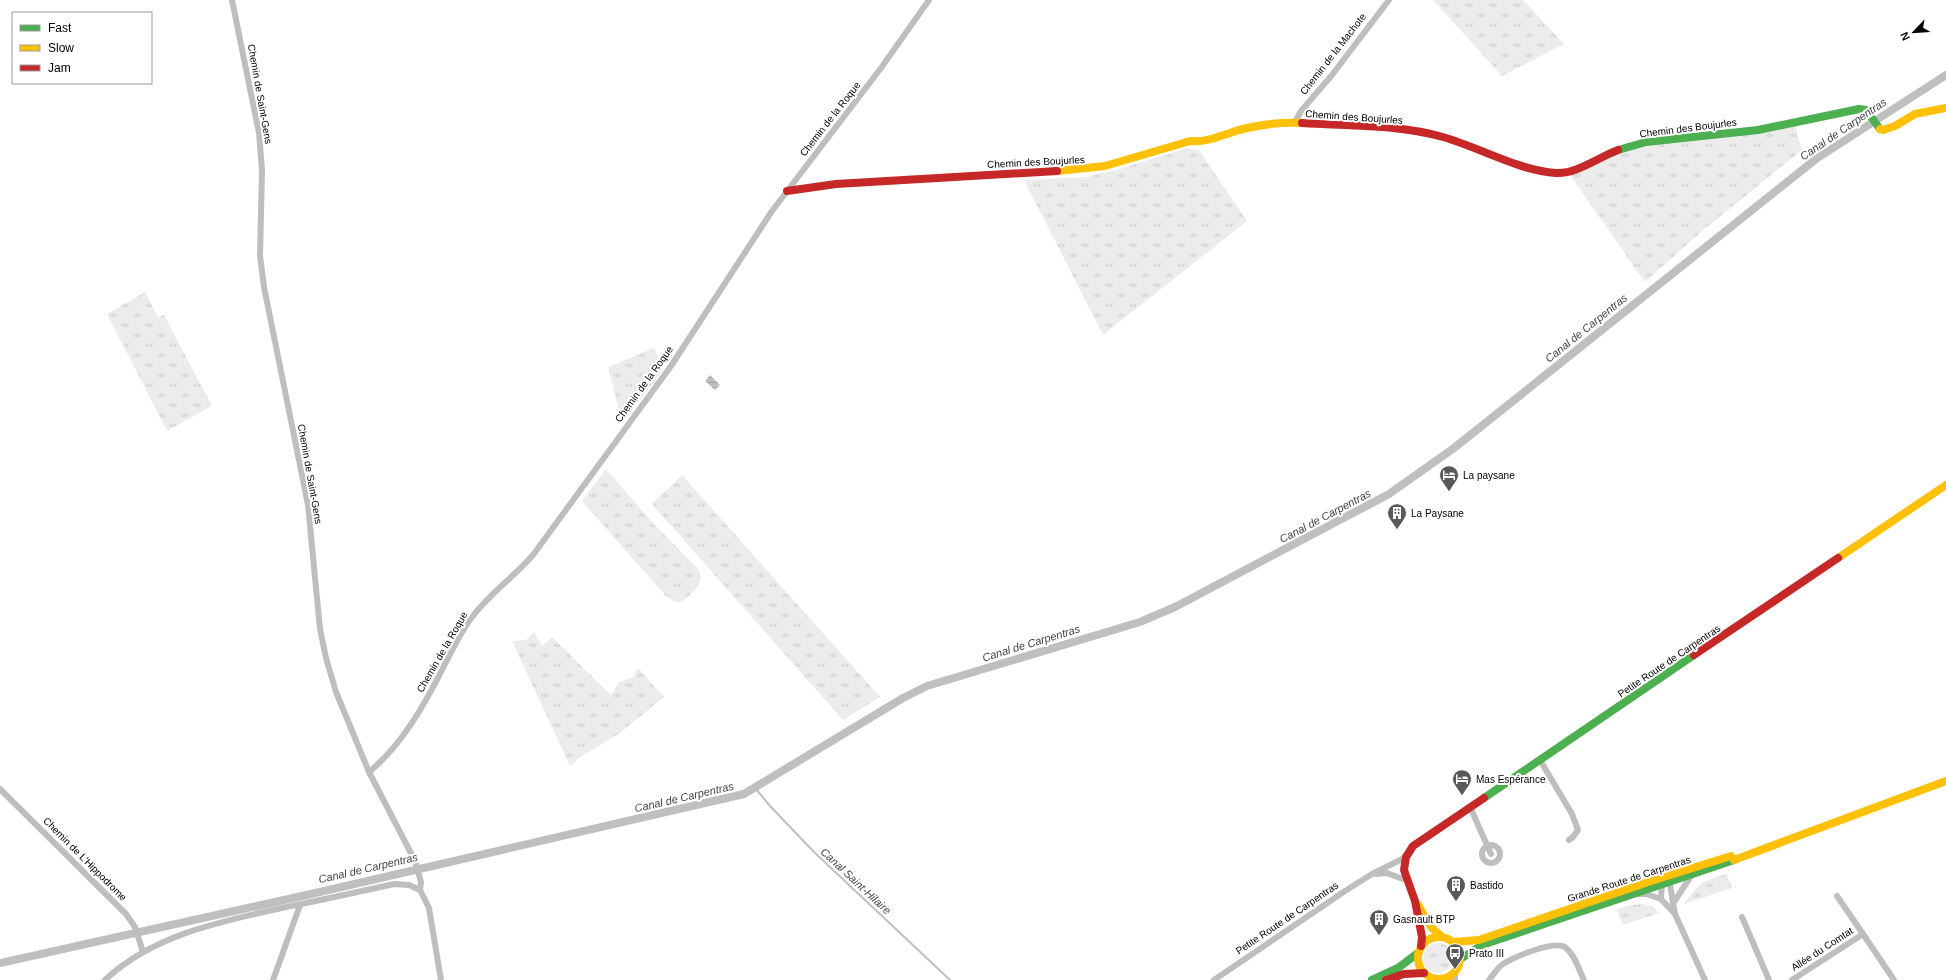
<svg xmlns="http://www.w3.org/2000/svg" width="1946" height="980" font-family="Arial,sans-serif">
<defs>
<pattern id="grass-tufts" width="24" height="20" patternUnits="userSpaceOnUse"><rect width="24" height="20" fill="#ececec"/><path d="M3 7l-1-3M5 7V3M7 7l1-3M15 17l-1-3M17 17v-4M19 17l1-3" fill="none" stroke="#c9c9c9"/></pattern>
<pattern id="water-rules" width="6" height="5" patternUnits="userSpaceOnUse"><rect width="6" height="5" fill="#bfbfbf"/><path d="M0 2.5h6" fill="none" stroke="#a2a2a2"/></pattern>
</defs>
<rect width="100%" height="100%" fill="#fff"/>
<g fill="url(#grass-tufts)">
<path d="M 1433,0 L 1523,0 L 1564,44 L 1502,76 Z"/>
<path d="M 1795,126 L 1802,150 L 1701,232 L 1645,282 L 1570,175 L 1616,154 L 1642,145 Z"/>
<path d="M 1187,148 L 1199,150 L 1247,221 L 1103,335 L 1024,180 L 1086,177 L 1116,170 Z"/>
<path d="M 145,292 L 158,317 L 164,315 L 212,406 L 167,431 L 107,314 Z"/>
<path d="M 654,348 L 663,367 L 660,374 L 622,423 L 608,367 Z"/>
<path d="M 606,469 L 653,523 L 699,570 L 701,579 L 696,589 L 682,602 L 675,602 L 665,595 L 582,501 Z"/>
<path d="M 682,475 L 880,697 L 843,720 L 652,504 Z"/>
<path d="M 534,632 L 542,646 L 552,637 L 611,695 L 619,682 L 633,677 L 638,668 L 664,697 L 620,733 L 579,758 L 570,766 L 512,641 L 526,640 Z"/>
<path d="M 1727,874 L 1732,888 L 1684,904 C 1699,883 1701,881 1727,874 Z"/>
<path d="M 1642,904 L 1653,906 L 1659,913 L 1623,925 L 1616,909 L 1630,905 Z"/>
<circle cx="1438" cy="958" r="15"/>
</g>
<path fill="url(#water-rules)" d="M 710,375 L 720,385 L 715,390 L 705,381 Z"/>
<g fill="none" stroke-linecap="round" stroke-linejoin="round">
<path stroke="#bfbfbf" stroke-width="2" d="M 756,789 L 770,806 L 814,852 L 950,980"/>
<path stroke="#bfbfbf" stroke-width="8" d="M 0,963 L 311,894 L 744,794 L 903,698 L 927,686 L 1140,622 L 1175,607 L 1389,494 L 1454,448 L 1816,159 L 1946,75"/>
<g stroke="#bebebe" stroke-width="6">
<path d="M 232,0 L 259,133 L 262,170 L 260,256 L 264,287 L 308,505 L 320,629 L 326,658 L 336,692 L 369,772 L 415,861 L 421,882 L 420,890 L 429,908 L 441,980"/>
<path d="M 1295,122 L 1301,111 L 1332,75 L 1389,0"/>
<path d="M 1540,760 L 1572,814 L 1578,830 L 1573,837 L 1569,840"/>
<path d="M 369,772 C 402,745 425,704 444,666 C 453,649 461,631 473,616 C 490,593 514,577 533,555 L 671,366 L 772,211 L 881,68 L 929,0"/>
<path d="M 0,789 L 126,914 L 135,927 L 143,952"/>
<path d="M 1470,807 L 1491,854"/>
<circle cx="1491" cy="854" r="9"/>
<path d="M 1376,874 L 1387,873 L 1408,881"/>
<path d="M 1662,881 L 1661,899 L 1675,914"/>
<path d="M 1665,882 L 1670,885 L 1675,914 L 1705,980"/>
<path d="M 1638,894 L 1646,894 L 1661,899"/>
<path d="M 1837,896 L 1863,934"/>
<path d="M 1674,902 L 1691,876"/>
<path d="M 1742,917 L 1769,980"/>
<path d="M 1436,978 L 1438,980"/>
<path d="M 105,980 C 154,934 223,921 286,907 C 322,900 358,892 394,884 L 409,885 L 420,890"/>
<path d="M 273,980 L 300,905"/>
<path d="M 1214,980 L 1345,891 L 1372,874 L 1406,857"/>
<path d="M 1455,980 L 1455,970"/>
<path d="M 1489,980 C 1493,975 1498,967 1503,964 C 1514,957 1556,939 1566,948 C 1575,955 1579,970 1584,980"/>
<path d="M 1792,980 L 1863,934 L 1894,980"/>
</g>
<g stroke="#4caf50" stroke-width="8">
<path d="M 1618,150 L 1646,142 L 1758,130 L 1859,109 L 1866,110 L 1880,129"/>
<path d="M 1484,798 L 1694,655"/>
<path d="M 1459,960 L 1482,945 L 1734,860"/>
<path d="M 1372,980 L 1398,968 L 1418,953"/>
</g>
<g stroke="#ffc107" stroke-width="8">
<path d="M 1880,129 L 1883,130 L 1895,126 L 1915,114 L 1946,108"/>
<path d="M 1057,171 L 1105,166 L 1190,141 C 1210,143 1227,132 1247,128 C 1265,124 1283,122 1302,123"/>
<path d="M 1838,558 L 1946,485"/>
<path d="M 1734,860 L 1946,781"/>
<path d="M 1418,905 L 1431,927 L 1441,936"/>
<circle cx="1439" cy="958" r="21"/>
<path d="M 1453,942 L 1479,940 L 1651,881 L 1731,856"/>
</g>
<g stroke="#c62828" stroke-width="8">
<path d="M 1302,123 C 1348,126 1398,124 1443,137 C 1481,148 1517,170 1556,173 C 1577,174 1599,157 1618,150"/>
<path d="M 787,191 L 836,184 L 1057,171"/>
<path d="M 1694,655 L 1838,558"/>
<path d="M 1421,946 L 1422,937 L 1415,901 L 1404,870 L 1406,857 L 1413,846 L 1484,798"/>
<path d="M 1386,980 L 1404,974 L 1424,973"/>
</g>
</g>
<defs>
<symbol id="hotel-pin" viewBox="-11 -11 22 30"><path d="M0 17L-7.5 6A9.5 9.5 0 1 1 7.5 6Z" fill="#595959" stroke="#fff"/><path d="M-6-4.5h1.5V1H6V5H4.5V3h-9V5H-6ZM-4 0a1.8 1.8 0 1 1 3.6 0ZM.5 0V-2.5h3Q6-2.5 6 0Z" fill="#fff"/></symbol>
<symbol id="building-pin" viewBox="-11 -11 22 30"><path d="M0 17L-7.5 6A9.5 9.5 0 1 1 7.5 6Z" fill="#595959" stroke="#fff"/><path d="M-4-6H4V6H1V3H-1V6H-4ZM-2.5-4.3h1.7v1.8h-1.7ZM.8-4.3h1.7v1.8H.8ZM-2.5-1h1.7V.8h-1.7ZM.8-1h1.7V.8H.8Z" fill="#fff"/></symbol>
<symbol id="bus-pin" viewBox="-11 -11 22 30"><path d="M0 17L-7.5 6A9.5 9.5 0 1 1 7.5 6Z" fill="#595959" stroke="#fff"/><path d="M-5-6H5V4H4V6H2V4H-2V6H-4V4H-5ZM-3.5-4V0h7V-4ZM-3.5 1.2v1.5H-2V1.2ZM2 1.2v1.5H3.5V1.2Z" fill="#fff"/></symbol>
</defs>
<g fill-rule="evenodd">
<use href="#hotel-pin" x="1438" y="464" width="22" height="30"/>
<use href="#building-pin" x="1386" y="502" width="22" height="30"/>
<use href="#hotel-pin" x="1451" y="768" width="22" height="30"/>
<use href="#building-pin" x="1445" y="874" width="22" height="30"/>
<use href="#building-pin" x="1368" y="908" width="22" height="30"/>
<use href="#bus-pin" x="1444" y="942" width="22" height="30"/>
</g>
<g text-anchor="middle" dominant-baseline="central" stroke-width="4" stroke-linejoin="round" paint-order="stroke">
<g font-size="10" fill="#000" stroke="#fff">
<text transform="translate(1333 54) rotate(-52)">Chemin de la Machote</text>
<text transform="translate(260 94) rotate(80)">Chemin de Saint-Gens</text>
<text transform="translate(1354 117) rotate(4)">Chemin des Boujurles</text>
<text transform="translate(830 119) rotate(-52)">Chemin de la Roque</text>
<text transform="translate(1688 128) rotate(-7)">Chemin des Boujurles</text>
<text transform="translate(1036 162) rotate(-3)">Chemin des Boujurles</text>
<text transform="translate(644 384) rotate(-54)">Chemin de la Roque</text>
<text transform="translate(310 474) rotate(80)">Chemin de Saint-Gens</text>
<text transform="translate(442 652) rotate(-60)">Chemin de la Roque</text>
<text transform="translate(1669 661) rotate(-34)">Petite Route de Carpentras</text>
<text transform="translate(85 859) rotate(45)">Chemin de L'Hippodrome</text>
<text transform="translate(1629 879) rotate(-18)">Grande Route de Carpentras</text>
<text transform="translate(1287 918) rotate(-34)">Petite Route de Carpentras</text>
<text transform="translate(1822 949) rotate(-33)">Allée du Comtat</text>
</g>
<g font-size="10" fill="#000" stroke="#fff" text-anchor="start">
<text x="1463" y="475">La paysane</text>
<text x="1411" y="513">La Paysane</text>
<text x="1476" y="779">Mas Espérance</text>
<text x="1470" y="885">Bastido</text>
<text x="1393" y="919">Gasnault BTP</text>
<text x="1469" y="953">Prato III</text>
</g>
<g font-size="11" font-style="italic" fill="#444" stroke="#fff">
<text transform="translate(1843 129) rotate(-34)">Canal de Carpentras</text>
<text transform="translate(1586 328) rotate(-39)">Canal de Carpentras</text>
<text transform="translate(1325 516) rotate(-28)">Canal de Carpentras</text>
<text transform="translate(1031 643) rotate(-17)">Canal de Carpentras</text>
<text transform="translate(684 797) rotate(-13)">Canal de Carpentras</text>
<text transform="translate(368 868) rotate(-13)">Canal de Carpentras</text>
<text transform="translate(856 881) rotate(43)">Canal Saint-Hilaire</text>
</g>
</g>
<rect x="12" y="12" width="140" height="72" fill="#ffffff" stroke="#999999"/>
<rect x="20" y="25" width="20" height="6" fill="#4caf50" stroke="#999999"/>
<text x="48" y="32" font-size="12" fill="#000000">Fast</text>
<rect x="20" y="45" width="20" height="6" fill="#ffc107" stroke="#999999"/>
<text x="48" y="52" font-size="12" fill="#000000">Slow</text>
<rect x="20" y="65" width="20" height="6" fill="#c62828" stroke="#999999"/>
<text x="48" y="72" font-size="12" fill="#000000">Jam</text>
<g transform="translate(1914 32) rotate(245)" stroke="#ffffff" stroke-width="3" paint-order="stroke">
<path d="M0-3L7 15L0 10L-7 15Z" fill="#000000"/>
<text y="-6" font-size="11" font-weight="bold" text-anchor="middle" fill="#000000">N</text>
</g>
</svg>
